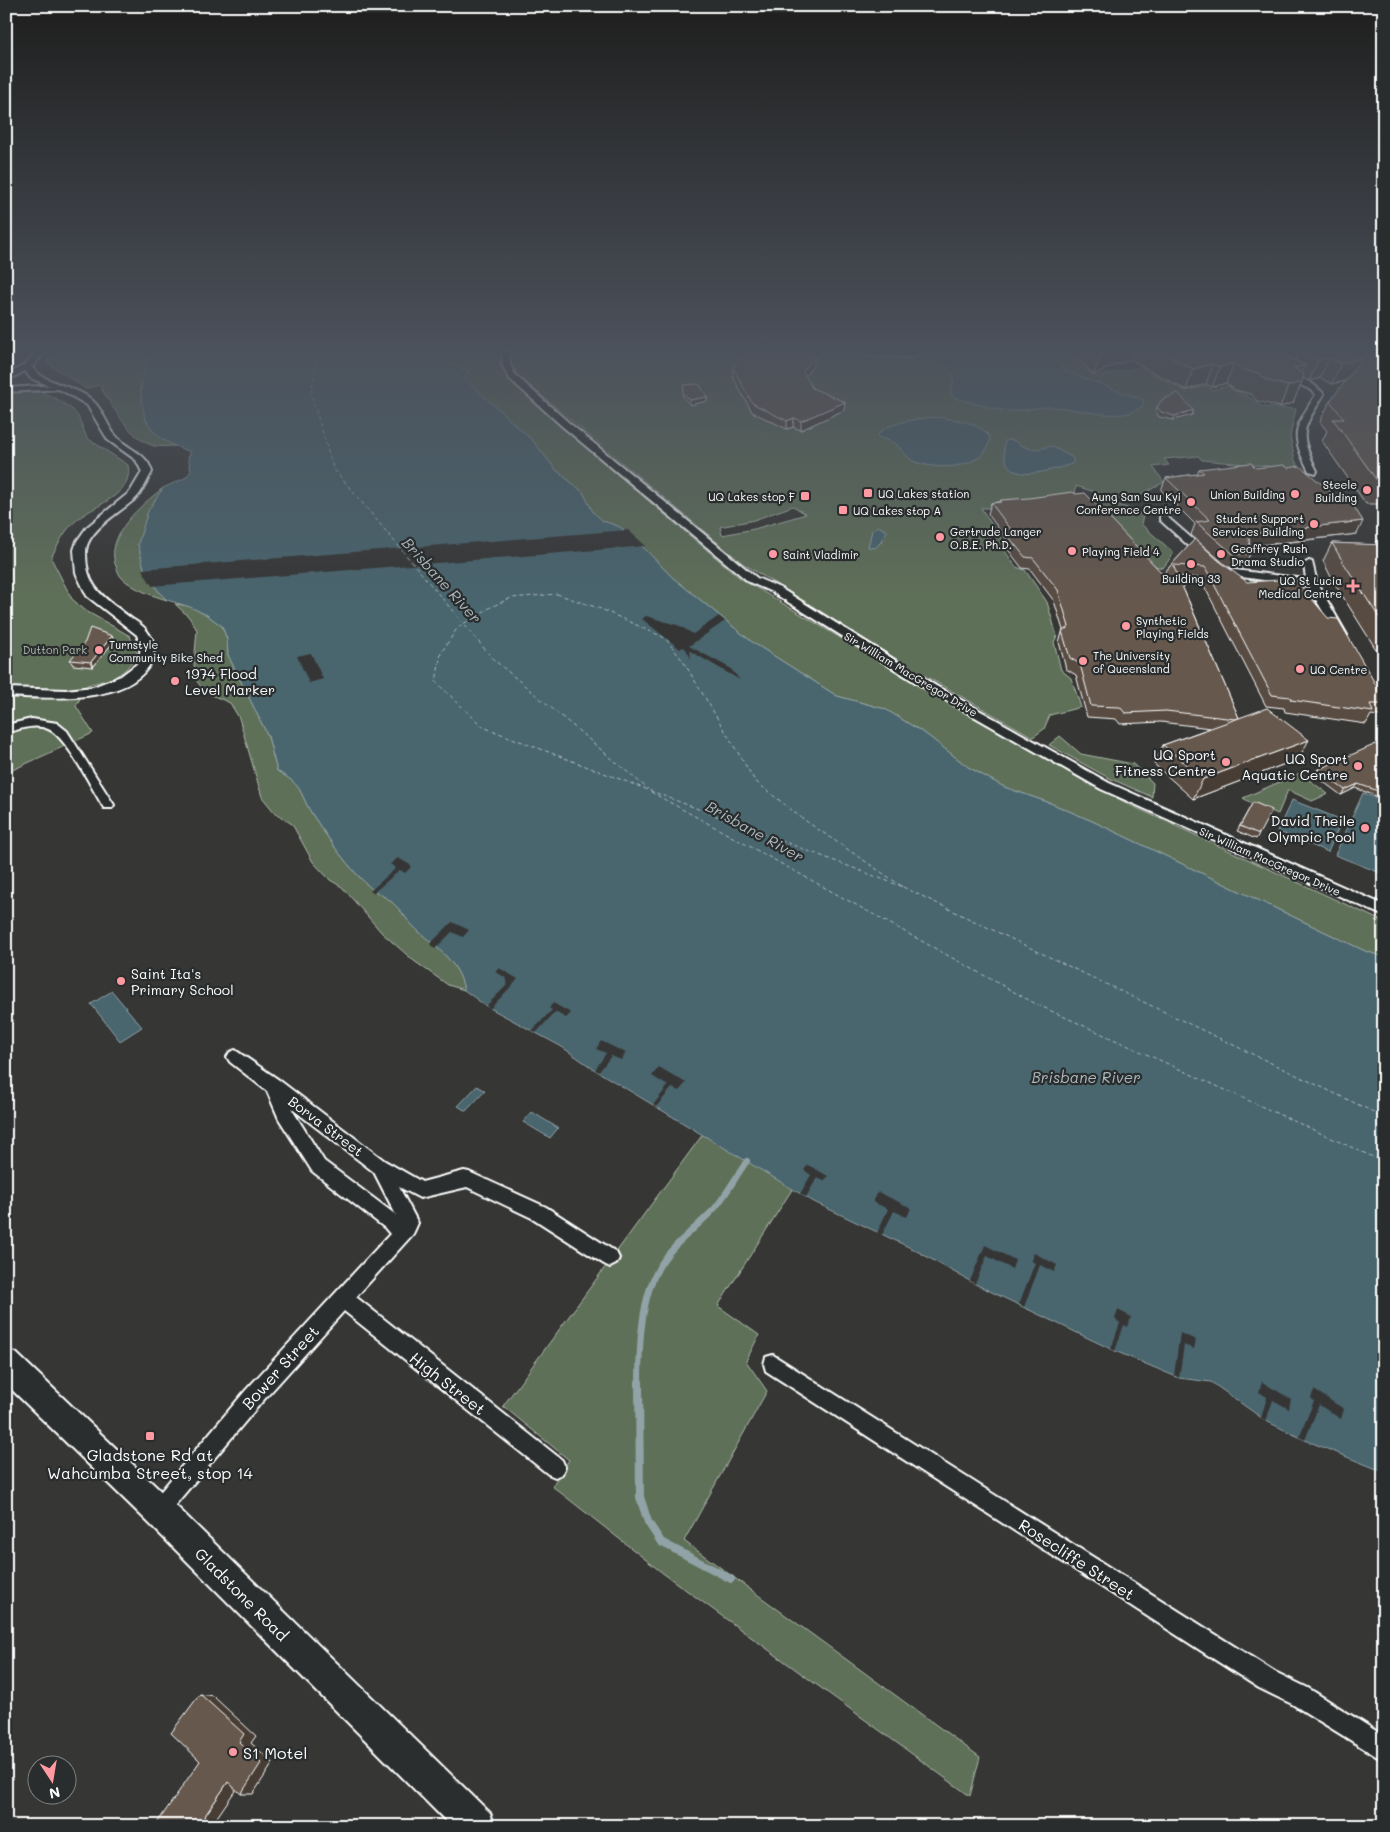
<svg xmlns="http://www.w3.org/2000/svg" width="1390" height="1832" font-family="Mali,sans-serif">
<rect width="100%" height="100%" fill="#363634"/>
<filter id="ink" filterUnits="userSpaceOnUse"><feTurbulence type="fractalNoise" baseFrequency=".02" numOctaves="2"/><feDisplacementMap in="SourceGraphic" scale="10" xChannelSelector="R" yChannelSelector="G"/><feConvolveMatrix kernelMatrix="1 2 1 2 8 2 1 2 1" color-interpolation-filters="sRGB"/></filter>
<g filter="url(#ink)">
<g fill="#5e7059" stroke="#aeb8ac" fill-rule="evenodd">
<path d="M 56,348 L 156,348 L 148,358 L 140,386 L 146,421 L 157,434 L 175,446 C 168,446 161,447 155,446 C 131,441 111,404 99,385 L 86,389 L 46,362 Z"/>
<path d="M 446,348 L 503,348 L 502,364 L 507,377 L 619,476 L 740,578 L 948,702 L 1064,769 L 1128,804 L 1384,922 L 1384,957 L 1365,951 L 1092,821 L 1050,803 L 1004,787 L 968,767 L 927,735 L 885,709 L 837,696 L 752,642 L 672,577 L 645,549 L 620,527 L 603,521 L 592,512 L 583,492 L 556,470 L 533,441 L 463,378 L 469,371 L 451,364 L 444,359 Z"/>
<path d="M 513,348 L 804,348 L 827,352 L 904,360 L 913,359 L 923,354 L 924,348 L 1054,348 L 1068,352 L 1095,377 L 1140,367 L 1186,391 L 1206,386 L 1213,390 L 1229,385 L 1231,389 L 1248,396 L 1263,407 L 1296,409 L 1290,436 L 1295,460 L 1299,468 L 1297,469 L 1202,460 L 1198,456 L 1164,459 L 1169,465 L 1153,467 L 1164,482 L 1134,499 L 1123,501 L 1076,486 L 1075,496 L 1012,508 L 981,508 L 1002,540 L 1002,547 L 1016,567 L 1025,570 L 1047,602 L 1057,636 L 1054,642 L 1061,670 L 1071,678 L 1081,707 L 1050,715 L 1044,729 L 1033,737 L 911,668 L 742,563 L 516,374 ZM 793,506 L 806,514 L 754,529 L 722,535 L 720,527 L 754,520 Z"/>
<path d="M 42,392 L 57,399 L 72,409 L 78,416 L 87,438 L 128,465 C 134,495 96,504 78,519 C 65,529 58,544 51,558 L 72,599 L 86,611 L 130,636 L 137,653 C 125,677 111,679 87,685 L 76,706 L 93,733 L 6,773 L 6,393 Z"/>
<path d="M 163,488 L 148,511 L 138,544 L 144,568 L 159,592 L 167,600 C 151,595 135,590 122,578 C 120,576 118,572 117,569 C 102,537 141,505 163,488 Z"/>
<path d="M 1102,500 L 1131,509 L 1135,513 L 1144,513 L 1141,524 L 1174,553 L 1163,568 L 1151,565 L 1098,507 Z"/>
<path d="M 175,604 L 190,606 L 207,615 L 222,626 L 227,639 L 228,655 L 268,736 L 277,771 C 306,787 298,793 314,817 C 330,841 349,869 371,888 C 378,894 387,897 393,903 C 401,910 406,919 413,926 C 433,946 459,960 464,990 L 448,985 L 414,961 L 382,933 L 342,887 L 330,880 L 313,862 L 292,824 L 275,813 L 262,797 L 239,718 L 230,703 L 205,692 L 196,680 L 194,664 L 197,630 L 189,617 Z"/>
<path d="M 1060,736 L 1081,754 L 1133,764 L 1153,783 L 1152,797 L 1107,777 L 1049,745 Z"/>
<path d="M 1300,773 L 1328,794 L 1312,801 L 1288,790 L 1278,814 L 1251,803 L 1243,798 Z"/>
<path d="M 703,1134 L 793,1188 L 718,1306 L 759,1335 L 746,1361 L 767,1391 L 684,1541 L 980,1757 L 970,1796 L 664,1574 L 552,1486 L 569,1460 L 503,1406 Z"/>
</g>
<g fill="#49656e" stroke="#92a3a8">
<path d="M 156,348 L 446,348 L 445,359 L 451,364 L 469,372 L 464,378 L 533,441 L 556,470 L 583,492 L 593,512 L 603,521 L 620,527 L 645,549 L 672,577 L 752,642 L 837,696 L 885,709 L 927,735 L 968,767 L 1004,787 L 1050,803 L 1092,821 L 1365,951 L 1384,957 L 1384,1472 L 1305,1440 L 1266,1421 L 1211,1382 L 1179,1378 L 1115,1351 L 975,1284 L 915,1250 L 814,1202 L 595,1070 L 562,1047 L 486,1006 L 464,990 C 459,960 433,946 413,926 C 406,919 401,910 393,903 C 387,897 378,894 371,888 C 349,869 330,841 314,817 C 298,793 306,787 277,771 L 268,736 L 228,655 L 227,639 L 222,626 L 207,615 L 190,607 L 167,600 L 159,592 L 144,568 L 138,544 L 148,511 L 163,488 L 185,478 L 191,471 L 188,457 L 191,452 C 179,448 166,443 156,434 C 135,414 138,369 156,348 Z"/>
<path d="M 934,348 L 1041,348 L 1067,372 L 1143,400 L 1144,403 C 1128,427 1074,406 1049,407 C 1035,407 1021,412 1007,411 C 990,409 972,402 955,398 L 951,395 L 951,388 L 954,383 L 952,372 L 935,356 Z"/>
<path d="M 933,417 C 952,419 980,421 990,438 C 987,469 939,471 915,462 C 905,458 901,446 892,442 C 886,439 882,440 877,436 C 886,422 918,419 933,417 Z"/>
<path d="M 1010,440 C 1017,441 1020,445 1025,447 C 1033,451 1043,448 1051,446 L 1073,458 L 1073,462 L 1072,464 C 1054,469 1014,484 1006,461 C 1004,454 1003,448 1005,441 Z"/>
<path d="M 878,526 L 887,531 L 882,541 L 875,548 L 868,547 L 872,530 Z"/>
<path d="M 1363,793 L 1384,801 L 1383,874 L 1335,855 Z"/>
<path d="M 1292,800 L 1342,820 L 1328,852 L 1277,831 Z"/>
<path d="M 112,991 L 142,1027 L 120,1041 L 91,1004 Z"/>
<path d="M 477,1086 L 485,1091 L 466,1111 L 458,1106 Z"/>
<path d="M 532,1112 L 558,1128 L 550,1138 L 523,1122 Z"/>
</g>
<g fill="#363634">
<path d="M 628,530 L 646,546 L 152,586 L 142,569 Z"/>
<path d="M 646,616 L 680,626 L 693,634 L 719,616 L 725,621 L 689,646 L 730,668 L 740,680 L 690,651 L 691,659 L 686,649 L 683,647 L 680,649 L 642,619 Z"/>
<path d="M 311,653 L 323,679 L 309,683 L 297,656 Z"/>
<path d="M 398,858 L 412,866 L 405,873 L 400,870 L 373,893 L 370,891 L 396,868 L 390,864 Z"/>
<path d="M 452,922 L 469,930 L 463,937 L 452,932 L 435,949 L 430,944 Z"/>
<path d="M 499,968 L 518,979 L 490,1009 L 486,1006 L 507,985 L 505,977 L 495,972 Z"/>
<path d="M 553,1003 L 571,1013 L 566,1018 L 555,1012 L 536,1033 L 532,1031 L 552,1010 L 549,1008 Z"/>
<path d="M 601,1041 L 626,1053 L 621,1060 L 611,1056 L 599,1072 L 595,1070 L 606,1053 L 596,1049 Z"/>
<path d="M 659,1067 L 686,1083 L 679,1091 L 672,1088 L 656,1107 L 653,1105 L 668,1086 L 652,1076 Z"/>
<path d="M 808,1165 L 828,1176 L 824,1181 L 817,1178 L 806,1197 L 800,1194 L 811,1175 L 804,1170 Z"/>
<path d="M 878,1192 L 911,1208 L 907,1217 L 894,1211 L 882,1235 L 877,1233 L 888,1209 L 873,1202 Z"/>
<path d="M 985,1245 L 1015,1260 L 1012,1269 L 987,1256 L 975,1284 L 970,1281 Z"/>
<path d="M 1034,1253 L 1057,1265 L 1054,1272 L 1040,1265 L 1024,1307 L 1019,1304 L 1035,1263 L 1031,1261 Z"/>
<path d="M 1118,1310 L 1131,1317 L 1128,1327 L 1124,1325 L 1115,1351 L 1111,1349 L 1120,1323 L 1115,1319 Z"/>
<path d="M 1180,1333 L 1196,1340 L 1194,1349 L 1184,1345 L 1179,1378 L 1174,1375 Z"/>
<path d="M 1262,1382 L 1291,1399 L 1289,1409 L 1273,1400 L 1266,1421 L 1261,1418 L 1267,1397 L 1259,1392 Z"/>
<path d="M 1314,1390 L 1344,1409 L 1341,1419 L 1319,1405 L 1305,1440 L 1299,1437 L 1314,1401 L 1311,1398 Z"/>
</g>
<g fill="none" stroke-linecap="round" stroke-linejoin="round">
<path stroke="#92a3a8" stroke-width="6" d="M 639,1383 C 639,1347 641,1298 659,1267 C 673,1243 697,1228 715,1208 C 727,1194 736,1176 747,1161"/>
<path stroke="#92a3a8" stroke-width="8" d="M 639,1382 L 640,1497 L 648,1522 L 661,1542 L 731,1579"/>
<g stroke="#adbabe" stroke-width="1" stroke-dasharray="4 3" stroke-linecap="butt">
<path d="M 319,348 L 311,394 L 333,468 L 493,659 L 648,789"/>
<path d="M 557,594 L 601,609 L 665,638 L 683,661 L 755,781 L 803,819 L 903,887 L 483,727 L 436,682 L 441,653 L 458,627 L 491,607 L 511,598 Z"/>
<path d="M 651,792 L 1036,1004 L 1384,1162"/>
<path d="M 903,887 L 1384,1117"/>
</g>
<defs>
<g id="minor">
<path d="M 503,348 L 511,348 L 510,364 L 515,375 L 568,422 L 757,578 L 780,588 L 936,686 L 1109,783 L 1384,905 L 1384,916 L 1101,789 L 928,690 L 772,592 L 749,582 L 562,426 L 509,378 L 502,364 Z"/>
<path d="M 808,348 L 843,348 L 906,353 L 910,352 L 910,348 L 918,348 L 916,355 L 907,357 L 812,350 Z"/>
<path d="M 24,365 L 31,367 L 14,377 L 7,375 Z"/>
<path d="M 1283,373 C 1296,372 1316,385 1324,394 C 1303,430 1297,431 1317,471 L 1316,473 L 1309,471 C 1289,432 1295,429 1316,394 L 1309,389 L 1283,377 Z"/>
<path d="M 58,385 L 62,387 L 61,389 L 6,392 L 6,388 Z"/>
<path d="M 1163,515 L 1166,516 L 1227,569 L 1306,579 L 1304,564 L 1309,561 L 1312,562 L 1317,583 L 1347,635 L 1342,638 L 1338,637 L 1308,586 L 1220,574 L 1160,520 L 1160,516 Z"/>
<path d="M 32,719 L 57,723 L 67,731 L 114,805 L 112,808 L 104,808 C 93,791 66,735 48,729 C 35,723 20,729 6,733 L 6,725 Z"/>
<path d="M 235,1050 L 279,1080 L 385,1161 L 422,1182 L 464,1171 L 469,1172 L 546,1207 L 616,1252 L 619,1258 L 616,1264 L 610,1267 L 604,1264 L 534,1219 L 467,1187 L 420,1198 L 399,1187 L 418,1223 L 413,1234 L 356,1297 L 562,1460 L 565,1467 L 562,1474 L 555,1477 L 548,1474 L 344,1311 L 260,1404 L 165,1517 L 158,1520 L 151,1517 L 148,1510 L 151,1503 L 246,1390 L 390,1234 L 385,1228 L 312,1171 L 279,1119 L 267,1091 L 230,1062 L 227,1057 L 230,1052 ZM 291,1108 L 374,1172 L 396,1215 L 324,1161 Z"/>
<path d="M 773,1355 L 1275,1672 L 1308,1688 L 1384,1736 L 1384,1761 L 1292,1704 L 1259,1688 L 766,1371 L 764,1364 L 766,1357 Z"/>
</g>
<path id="tertiary" d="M 39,348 L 48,348 L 32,367 C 41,381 70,386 85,395 C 102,405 104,421 115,435 C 127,450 147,452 152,472 C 147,480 143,491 136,498 C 122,511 87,530 86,551 C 85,590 106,598 132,619 C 139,623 145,627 149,634 C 156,644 155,655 149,666 C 123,705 46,698 6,696 L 6,688 L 66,690 L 93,687 L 121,676 L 138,663 L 141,647 L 137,635 L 87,596 L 76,573 L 74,550 L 77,541 L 87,527 L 130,492 L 142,472 L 136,460 L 108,440 L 87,405 L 63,391 L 30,378 L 23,367 Z"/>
<path id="primary" d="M 6,1349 L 16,1353 L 169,1499 L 490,1813 L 495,1826 L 451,1826 L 147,1521 L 6,1384 Z"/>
</defs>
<use href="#minor" stroke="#fff" stroke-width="4"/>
<use href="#tertiary" stroke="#fff" stroke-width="4"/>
<use href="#primary" stroke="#fff" stroke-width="4"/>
<use href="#minor" fill="#2a2d2e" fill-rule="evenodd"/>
<use href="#tertiary" fill="#2a2d2e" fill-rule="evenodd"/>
<use href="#primary" fill="#2a2d2e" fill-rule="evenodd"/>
</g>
<g fill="#584c42" stroke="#fff">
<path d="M 749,348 L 798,348 L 798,354 L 814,364 L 805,376 L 812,388 L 845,402 L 844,410 L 801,430 L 793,427 L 787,429 L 752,412 L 733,377 L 733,368 Z"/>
<path d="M 1059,348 L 1268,348 L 1295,360 L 1298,352 L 1310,349 L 1309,348 L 1384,348 L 1384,504 L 1366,504 L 1322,441 L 1327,431 L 1320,422 L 1330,401 L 1346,381 L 1332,384 L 1320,378 L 1309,381 L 1303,378 L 1293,403 L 1280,407 L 1257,401 L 1251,394 L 1235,390 L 1226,383 L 1212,387 L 1206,384 L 1186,390 L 1131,360 L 1117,364 L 1094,375 L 1070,351 Z"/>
<path d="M 683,393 L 707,397 L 707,401 L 690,405 L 683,397 Z"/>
<path d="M 1157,407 L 1193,410 L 1192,415 L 1173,420 L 1159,417 L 1156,411 Z"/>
<path d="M 1256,468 L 1357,534 L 1250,547 L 1250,554 L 1244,567 L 1228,567 L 1191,535 L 1195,524 L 1161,490 L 1166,478 L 1197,474 L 1199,469 Z"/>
<path d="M 1001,500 L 1163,574 L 1195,539 L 1218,560 L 1384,704 L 1384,709 L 1379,716 L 1371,715 L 1366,724 L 1285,712 L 1284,708 L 1266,706 L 1200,578 L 1178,576 L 1239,718 L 1298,759 L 1193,799 L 1154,764 L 1163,745 L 1210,728 L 1161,722 L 1120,724 L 1116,719 L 1087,717 L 1076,675 L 1066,669 L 1059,642 L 1063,630 L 1054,601 L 1030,569 L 1022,568 L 1006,547 L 1007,540 L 988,514 L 991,503 L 1000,502 Z"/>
<path d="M 1381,533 L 1384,533 L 1384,662 L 1333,581 L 1323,561 L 1332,543 L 1375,545 Z"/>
<path d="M 112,636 L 114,641 L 93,667 L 73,665 L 70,660 Z"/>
<path d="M 1384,750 L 1384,799 L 1355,788 L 1341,795 L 1314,775 L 1317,770 Z"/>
<path d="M 1253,802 L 1259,834 L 1256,839 L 1237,831 Z"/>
</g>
<g fill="#473e36" stroke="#fff">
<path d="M 797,348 L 798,348 L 798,355 L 794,353 Z"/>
<path d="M 1114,348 L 1135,348 L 1131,360 L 1117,364 L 1094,375 L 1100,355 Z"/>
<path d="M 815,356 L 814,364 L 802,380 L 803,371 Z"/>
<path d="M 1329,358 L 1320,378 L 1309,381 L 1318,361 Z"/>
<path d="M 1363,358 L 1353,379 L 1332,384 L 1341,363 Z"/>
<path d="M 1234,363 L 1226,383 L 1212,387 L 1220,367 Z"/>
<path d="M 1213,364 L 1206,384 L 1186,390 L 1193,369 Z"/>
<path d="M 1305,365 L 1296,384 L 1302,382 L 1293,403 L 1280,407 L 1288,386 L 1294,368 Z"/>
<path d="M 707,397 L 707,401 L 690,405 L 690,400 Z"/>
<path d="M 845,402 L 844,410 L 801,430 L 801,421 Z"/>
<path d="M 1193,410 L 1192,415 L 1173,420 L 1175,416 Z"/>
<path d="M 794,418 L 793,427 L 787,429 L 787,421 Z"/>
<path d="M 1363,521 L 1357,534 L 1243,547 L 1249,534 Z"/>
<path d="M 112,636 L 114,641 L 93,667 L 91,662 Z"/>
<path d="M 1309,740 L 1298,759 L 1193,799 L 1203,779 Z"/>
<path d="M 1358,784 L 1355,788 L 1341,795 L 1345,790 Z"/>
<path d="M 200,1694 L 213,1696 L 256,1736 L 251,1743 L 273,1763 L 253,1794 L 241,1794 Z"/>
<path d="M 228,1782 L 241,1782 L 211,1826 L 198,1826 Z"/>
</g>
<g fill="#66584d" stroke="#fff">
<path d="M 749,348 L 797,348 L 794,353 L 815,356 L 803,371 L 812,388 L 845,402 L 801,421 L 794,418 L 787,421 L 752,403 L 733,368 Z"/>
<path d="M 1093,348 L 1114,348 L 1100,355 Z"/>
<path d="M 1152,348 L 1268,348 L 1305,365 L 1294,368 L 1304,374 L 1302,382 L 1288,386 L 1266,380 L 1259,373 L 1243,370 L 1234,363 L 1220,367 L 1213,364 L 1193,369 Z"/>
<path d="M 1311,348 L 1384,348 L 1384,482 L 1378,482 L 1333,419 L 1344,419 L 1330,401 L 1363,358 L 1341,363 L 1329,358 L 1318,361 L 1298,352 Z"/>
<path d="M 699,384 L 707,397 L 690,400 L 683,393 L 684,385 Z"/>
<path d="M 1178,393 L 1193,410 L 1175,416 L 1161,412 L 1157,407 L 1162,400 Z"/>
<path d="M 1251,463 L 1256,468 L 1284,465 L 1288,468 L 1300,466 L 1343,502 L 1351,502 L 1363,521 L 1249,534 L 1250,554 L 1233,554 L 1196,522 L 1210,520 L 1166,478 L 1204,473 L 1199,469 Z"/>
<path d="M 1072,492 L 1076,494 L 1085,493 L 1163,574 L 1195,539 L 1218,560 L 1247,582 L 1295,579 L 1328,618 L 1338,619 L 1384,699 L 1384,704 L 1370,704 L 1373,712 L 1291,700 L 1290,697 L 1272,695 L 1205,567 L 1173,565 L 1239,718 L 1235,719 L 1166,711 L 1125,713 L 1120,707 L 1091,706 L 1080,664 L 1070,658 L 1062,631 L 1069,627 L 1058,590 L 1033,558 L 1025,557 L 1008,536 L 1012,531 L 991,503 L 1001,502 L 1001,500 L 1029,498 Z"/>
<path d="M 1381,533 L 1384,533 L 1384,540 Z"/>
<path d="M 1332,543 L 1384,545 L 1384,625 L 1343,562 Z"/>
<path d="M 90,628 L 112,636 L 91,662 L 70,660 L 85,642 Z"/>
<path d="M 1267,708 L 1309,740 L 1203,779 L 1163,745 Z"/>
<path d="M 1376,744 L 1384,750 L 1384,793 L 1358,784 L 1345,790 L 1317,770 Z"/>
<path d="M 1253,802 L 1272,810 L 1259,834 L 1240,826 Z"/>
<path d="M 200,1694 L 244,1734 L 239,1742 L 261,1763 L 241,1794 L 228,1782 L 198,1826 L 155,1826 L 200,1761 L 171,1733 Z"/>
</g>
</g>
<linearGradient id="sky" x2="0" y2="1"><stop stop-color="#1e1e1d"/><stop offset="0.58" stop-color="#4c525c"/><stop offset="1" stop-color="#4c525c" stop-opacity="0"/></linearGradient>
<rect width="1390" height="605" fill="url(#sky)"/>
<g fill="#ff9aa2" stroke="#2a2d2e" stroke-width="2">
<circle cx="1367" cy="490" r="5"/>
<rect x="863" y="488" width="10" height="10" rx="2.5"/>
<circle cx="1295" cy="494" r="5"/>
<rect x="800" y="491" width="10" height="10" rx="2.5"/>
<circle cx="1191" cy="502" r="5"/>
<rect x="838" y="505" width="10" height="10" rx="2.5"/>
<circle cx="1314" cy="524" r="5"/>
<circle cx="940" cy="537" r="5"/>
<circle cx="1072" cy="551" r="5"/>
<circle cx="773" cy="554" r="5"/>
<circle cx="1221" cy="554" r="5"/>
<circle cx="1191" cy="564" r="5"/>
<path d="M1350.5 578.5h5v5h5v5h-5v5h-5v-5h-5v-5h5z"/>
<circle cx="1126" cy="626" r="5"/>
<circle cx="99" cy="650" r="5"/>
<circle cx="1083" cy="661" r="5"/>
<circle cx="1300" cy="669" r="5"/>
<circle cx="175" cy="681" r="5"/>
<circle cx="1226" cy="762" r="5"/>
<circle cx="1358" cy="766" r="5"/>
<circle cx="1365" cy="828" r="5"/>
<circle cx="121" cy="981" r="5"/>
<rect x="145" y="1431" width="10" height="10" rx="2.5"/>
<circle cx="233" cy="1752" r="5"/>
</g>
<g text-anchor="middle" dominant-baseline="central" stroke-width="4.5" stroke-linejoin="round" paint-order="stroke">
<g font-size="11" fill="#fff" stroke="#2a2d2e" text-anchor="start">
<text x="1357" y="484" text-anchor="end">Steele<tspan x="1357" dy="13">Building</tspan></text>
<text x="878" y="493">UQ Lakes station</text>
<text x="1285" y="494" text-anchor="end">Union Building</text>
<text x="795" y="496" text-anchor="end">UQ Lakes stop F</text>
<text x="1181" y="496" text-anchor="end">Aung San Suu Kyi<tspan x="1181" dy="13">Conference Centre</tspan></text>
<text x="853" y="510">UQ Lakes stop A</text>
<text x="1304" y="518" text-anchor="end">Student Support<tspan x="1304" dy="13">Services Building</tspan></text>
<text x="950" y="531">Gertrude Langer<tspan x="950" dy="13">O.B.E. Ph.D.</tspan></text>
<text x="1231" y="548">Geoffrey Rush<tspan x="1231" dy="13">Drama Studio</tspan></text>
<text x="1082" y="551">Playing Field 4</text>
<text x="783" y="554">Saint Vladimir</text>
<text x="1191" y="578" text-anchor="middle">Building 33</text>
<text x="1342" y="580" text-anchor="end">UQ St Lucia<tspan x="1342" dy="13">Medical Centre</tspan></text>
<text x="1136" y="620">Synthetic<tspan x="1136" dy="13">Playing Fields</tspan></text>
<text x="109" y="644">Turnstyle<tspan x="109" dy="13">Community Bike Shed</tspan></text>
<text x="1093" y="655">The University<tspan x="1093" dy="13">of Queensland</tspan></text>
<text x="1310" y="669">UQ Centre</text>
</g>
<g font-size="11" fill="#aeb8ac" stroke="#2a2d2e">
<text x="55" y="649">Dutton Park</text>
</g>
<g font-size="11" fill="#fff" stroke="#2a2d2e">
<text transform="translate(911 674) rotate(31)">Sir William MacGregor Drive</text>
<text transform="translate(1270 861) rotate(24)">Sir William MacGregor Drive</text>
</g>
<g font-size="14" fill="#fff" stroke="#2a2d2e" text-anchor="end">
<text x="185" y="673" text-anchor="start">1974 Flood<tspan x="185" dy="16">Level Marker</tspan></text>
<text x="1216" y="754">UQ Sport<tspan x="1216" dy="16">Fitness Centre</tspan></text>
<text x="1348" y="758">UQ Sport<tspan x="1348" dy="16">Aquatic Centre</tspan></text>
<text x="1355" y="820">David Theile<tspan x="1355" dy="16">Olympic Pool</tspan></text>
<text x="131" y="973" text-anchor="start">Saint Ita's<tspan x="131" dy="16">Primary School</tspan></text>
</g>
<g font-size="14" fill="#fff" stroke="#2a2d2e">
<text transform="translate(326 1126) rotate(37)">Borva Street</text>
</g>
<g font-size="15" font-style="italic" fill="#adbabe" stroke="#2a2d2e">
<text transform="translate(442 580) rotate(48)">Brisbane River</text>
<text transform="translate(755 831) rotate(29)">Brisbane River</text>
<text x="1086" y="1077">Brisbane River</text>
</g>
<g font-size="16" fill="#fff" stroke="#2a2d2e">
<text transform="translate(280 1367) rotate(-48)">Bower Street</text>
<text transform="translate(448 1383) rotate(38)">High Street</text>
<text transform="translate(1077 1559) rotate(33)">Rosecliffe Street</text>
<text transform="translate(242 1594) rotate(45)">Gladstone Road</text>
</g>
<g font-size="16" fill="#fff" stroke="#2a2d2e">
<text x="150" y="1454">Gladstone Rd at<tspan x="150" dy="18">Wahcumba Street, stop 14</tspan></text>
<text x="243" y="1752" text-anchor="start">S1 Motel</text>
</g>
</g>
<rect width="1390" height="1832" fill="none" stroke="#2a2d2e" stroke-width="25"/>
<rect x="12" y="12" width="1365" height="1807" fill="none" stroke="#fff" stroke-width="2" filter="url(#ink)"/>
<g transform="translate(52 1780) rotate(168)"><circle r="24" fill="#2a2d2e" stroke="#7f8182"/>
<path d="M0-4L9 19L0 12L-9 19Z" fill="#ff9aa2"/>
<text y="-8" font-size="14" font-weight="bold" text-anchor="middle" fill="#ffffff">N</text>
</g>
</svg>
